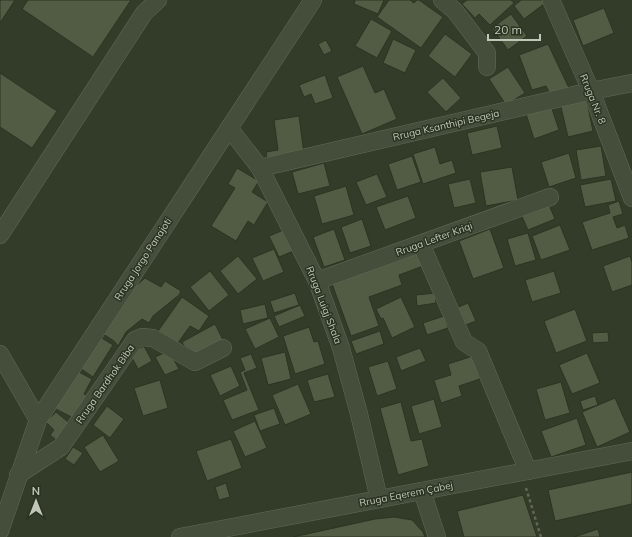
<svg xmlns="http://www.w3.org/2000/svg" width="632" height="537" font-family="Mulish,sans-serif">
<rect width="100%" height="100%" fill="#333c28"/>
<g fill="#525b44" stroke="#2c3422">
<path d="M 0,0 L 15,0 L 0,23 Z"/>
<path d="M 28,0 L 131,0 L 93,57 L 22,9 Z"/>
<path d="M 355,0 L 384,0 L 378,14 L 354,4 Z"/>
<path d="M 389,0 L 410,0 L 414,3 L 417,0 L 419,0 L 443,17 L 421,48 L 377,17 Z"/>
<path d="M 467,0 L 511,0 L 514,3 L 490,25 L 479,14 L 475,18 L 462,4 Z"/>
<path d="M 521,0 L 547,0 L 548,1 L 524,19 L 514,6 Z"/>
<path d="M 604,8 L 614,33 L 583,46 L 573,20 Z"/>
<path d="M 511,14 L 527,36 L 508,50 L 492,28 Z"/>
<path d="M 371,19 L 392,31 L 377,58 L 355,46 Z"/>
<path d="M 445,34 L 472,54 L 455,77 L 428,56 Z"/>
<path d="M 393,39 L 416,50 L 405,73 L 383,63 Z"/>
<path d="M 326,40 L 332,51 L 324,55 L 318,44 Z"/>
<path d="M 548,44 L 569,88 L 551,96 L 546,86 L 532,90 L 519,55 Z"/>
<path d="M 363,66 L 375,93 L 384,89 L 397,119 L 362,134 L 337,77 Z"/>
<path d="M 508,67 L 525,93 L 506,105 L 489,79 Z"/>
<path d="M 0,73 L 57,111 L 32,148 L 0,127 Z"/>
<path d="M 325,75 L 333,98 L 315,104 L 311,94 L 304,97 L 299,85 Z"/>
<path d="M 443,78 L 461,98 L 446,112 L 427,92 Z"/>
<path d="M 586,98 L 593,131 L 568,137 L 560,103 Z"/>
<path d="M 551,106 L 559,130 L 534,139 L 526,114 Z"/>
<path d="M 299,116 L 304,154 L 267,159 L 266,152 L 278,150 L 274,120 Z"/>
<path d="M 497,126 L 502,148 L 472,155 L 467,133 Z"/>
<path d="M 601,146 L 606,176 L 581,180 L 576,150 Z"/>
<path d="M 435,147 L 440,164 L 452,160 L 456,173 L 423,184 L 413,154 Z"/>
<path d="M 569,153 L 576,178 L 549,187 L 541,162 Z"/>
<path d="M 412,156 L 421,182 L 397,190 L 388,164 Z"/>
<path d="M 324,163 L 330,186 L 298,194 L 292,172 Z"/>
<path d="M 512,167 L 518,200 L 486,206 L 480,172 Z"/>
<path d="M 237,168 L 259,181 L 252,192 L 268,202 L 254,225 L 248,221 L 236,241 L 211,226 L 235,188 L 228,184 Z"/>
<path d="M 377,174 L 387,197 L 366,205 L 356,182 Z"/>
<path d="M 470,179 L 476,203 L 454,208 L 448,184 Z"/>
<path d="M 611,179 L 616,201 L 585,207 L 580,185 Z"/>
<path d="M 346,186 L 354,215 L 322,224 L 314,196 Z"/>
<path d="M 408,196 L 416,218 L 385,230 L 376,207 Z"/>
<path d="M 547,200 L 555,219 L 528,230 L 520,212 Z"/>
<path d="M 619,201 L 623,214 L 613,217 L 617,228 L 625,225 L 629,238 L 592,250 L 582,222 L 610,213 L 608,205 Z"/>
<path d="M 362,219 L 371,246 L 350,253 L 341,227 Z"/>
<path d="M 560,225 L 570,250 L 541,260 L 532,236 Z"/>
<path d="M 286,229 L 296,250 L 279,257 L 269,236 Z"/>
<path d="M 334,229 L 345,260 L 324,267 L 313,237 Z"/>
<path d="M 490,229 L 504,268 L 473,279 L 459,241 Z"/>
<path d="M 528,233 L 536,260 L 515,266 L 507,239 Z"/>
<path d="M 274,249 L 284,272 L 263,281 L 252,258 Z"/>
<path d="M 417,250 L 423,266 L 399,275 L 402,285 L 369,297 L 379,326 L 351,336 L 331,281 Z"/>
<path d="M 238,256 L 257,279 L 238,294 L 220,271 Z"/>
<path d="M 630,256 L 632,262 L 632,285 L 612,292 L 603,266 Z"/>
<path d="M 210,271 L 229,295 L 209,311 L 190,287 Z"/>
<path d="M 554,271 L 561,293 L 532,302 L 525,280 Z"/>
<path d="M 145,278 L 161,287 L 165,281 L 181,291 L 179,295 L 153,316 L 149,323 L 142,319 L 126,332 L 118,346 L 114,341 L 100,332 L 125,295 Z"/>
<path d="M 295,293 L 299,305 L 274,313 L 270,301 Z"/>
<path d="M 435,293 L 436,303 L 417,306 L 416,295 Z"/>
<path d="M 182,297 L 209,316 L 199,331 L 190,326 L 175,347 L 156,334 Z"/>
<path d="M 401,297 L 415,327 L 392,338 L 383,318 L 381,319 L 376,309 Z"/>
<path d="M 468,303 L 476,321 L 463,326 L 456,308 Z"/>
<path d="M 265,304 L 268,318 L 243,324 L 240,310 Z"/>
<path d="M 300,305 L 305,316 L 279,327 L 274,316 Z"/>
<path d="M 575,309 L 587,341 L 556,353 L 544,321 Z"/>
<path d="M 444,316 L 448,328 L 427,335 L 423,323 Z"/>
<path d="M 270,318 L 279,337 L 255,349 L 245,329 Z"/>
<path d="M 215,324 L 224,342 L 191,358 L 182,342 Z"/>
<path d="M 309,327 L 314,342 L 318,341 L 325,364 L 295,374 L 283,336 Z"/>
<path d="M 380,331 L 384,344 L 356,354 L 351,341 Z"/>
<path d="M 608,332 L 609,342 L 593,343 L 592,333 Z"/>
<path d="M 97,335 L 113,345 L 93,377 L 77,366 Z"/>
<path d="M 144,346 L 152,361 L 138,369 L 130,354 Z"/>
<path d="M 420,348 L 426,361 L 401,371 L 396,357 Z"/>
<path d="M 169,351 L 179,369 L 165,375 L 155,357 Z"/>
<path d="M 285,352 L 291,379 L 268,385 L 261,358 Z"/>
<path d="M 587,353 L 600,383 L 572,394 L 559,365 Z"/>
<path d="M 251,354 L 257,368 L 244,373 L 259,410 L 232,420 L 223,400 L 247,390 L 240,372 L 245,370 L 240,358 Z"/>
<path d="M 473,356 L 480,379 L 459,386 L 462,396 L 441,403 L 434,380 L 451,375 L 448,364 Z"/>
<path d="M 388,361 L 397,389 L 377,396 L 368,367 Z"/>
<path d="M 231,366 L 240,386 L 220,396 L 210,375 Z"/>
<path d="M 75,370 L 92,379 L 84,394 L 92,398 L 77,420 L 54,408 Z"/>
<path d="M 328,374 L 335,397 L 314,402 L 307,380 Z"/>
<path d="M 160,380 L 168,408 L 143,416 L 134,388 Z"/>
<path d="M 561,382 L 570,413 L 545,420 L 536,389 Z"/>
<path d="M 298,384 L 311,414 L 285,425 L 272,395 Z"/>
<path d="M 595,396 L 598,405 L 583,410 L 580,401 Z"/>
<path d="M 615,398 L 630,432 L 597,447 L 582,412 Z"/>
<path d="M 434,399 L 442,427 L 419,434 L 411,406 Z"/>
<path d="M 401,402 L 411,441 L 422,439 L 429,466 L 398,475 L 380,408 Z"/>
<path d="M 107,406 L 124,419 L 110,438 L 93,425 Z"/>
<path d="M 274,408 L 280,424 L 260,431 L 254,415 Z"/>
<path d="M 56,412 L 73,426 L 60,443 L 50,435 L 54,430 L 46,422 Z"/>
<path d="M 577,418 L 586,445 L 551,457 L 541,431 Z"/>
<path d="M 255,421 L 267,448 L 245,457 L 233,431 Z"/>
<path d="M 103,435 L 119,461 L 100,472 L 84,447 Z"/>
<path d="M 231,439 L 242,468 L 207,481 L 196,451 Z"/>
<path d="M 73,447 L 83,453 L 74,465 L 65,459 Z"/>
<path d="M 632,472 L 632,504 L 555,521 L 548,490 Z"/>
<path d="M 226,483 L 230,497 L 219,500 L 215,487 Z"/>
<path d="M 523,495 L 537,537 L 464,537 L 457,511 Z"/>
<path d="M 394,517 L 412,520 L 423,532 L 425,537 L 293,537 L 375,519 Z"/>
<path d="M 598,529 L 600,537 L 574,537 Z"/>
</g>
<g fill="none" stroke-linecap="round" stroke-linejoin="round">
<defs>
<g id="minor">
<path d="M 442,0 L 455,11 L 487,53 L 487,67"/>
<path d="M 551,0 L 591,91 L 632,198"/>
<path d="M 229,128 L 260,168 L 317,281 L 341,348 L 359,414 L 379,499"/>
<path d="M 260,168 L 591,91 L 632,83"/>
<path d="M 0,235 L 144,13 L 158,0"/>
<path d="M 421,244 L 464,342 L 478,351 L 528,471"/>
<path d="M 317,281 L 550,197"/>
<path d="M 0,354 L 38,420"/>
<path d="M 18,475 L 61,447 L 135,340 L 142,337 L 153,338 L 195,362 L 223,348"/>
<path d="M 422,491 L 437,537"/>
<path d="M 0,531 L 38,420 L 313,0"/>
<path d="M 180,537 L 632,451"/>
</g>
</defs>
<use href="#minor" stroke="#636a59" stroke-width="18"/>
<path stroke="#666656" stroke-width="2.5" stroke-dasharray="3 3" stroke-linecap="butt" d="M 526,488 L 541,537"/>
<use href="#minor" stroke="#454d3b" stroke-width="17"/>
</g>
<g text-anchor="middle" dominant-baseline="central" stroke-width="3" stroke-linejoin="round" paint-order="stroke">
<g font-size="10" fill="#c0c7b8" stroke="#2a3220">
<text transform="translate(593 99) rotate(68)">Rruga Nr. 8</text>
<text transform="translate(446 125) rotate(-13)">Rruga Ksanthipi Begeja</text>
<text transform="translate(434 239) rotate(-20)">Rruga Lefter Kriqi</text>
<text transform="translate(143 259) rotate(-57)">Rruga Jorgo Panajoti</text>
<text transform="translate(324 305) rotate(69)">Rruga Luigj Shala</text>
<text transform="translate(105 384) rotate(-55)">Rruga Bardhok Biba</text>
<text transform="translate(406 494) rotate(-11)">Rruga Eqerem Çabej</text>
</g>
</g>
<g transform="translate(36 501)" stroke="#2a3220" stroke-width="3" paint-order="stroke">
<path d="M0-3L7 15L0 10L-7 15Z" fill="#c0c7b8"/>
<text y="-6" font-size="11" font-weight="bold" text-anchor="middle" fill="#c0c7b8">N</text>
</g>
<path d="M488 34v6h52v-6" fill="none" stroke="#c0c7b8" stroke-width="2"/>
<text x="494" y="34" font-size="12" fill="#c0c7b8" stroke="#2a3220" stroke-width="3" paint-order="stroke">20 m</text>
</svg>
